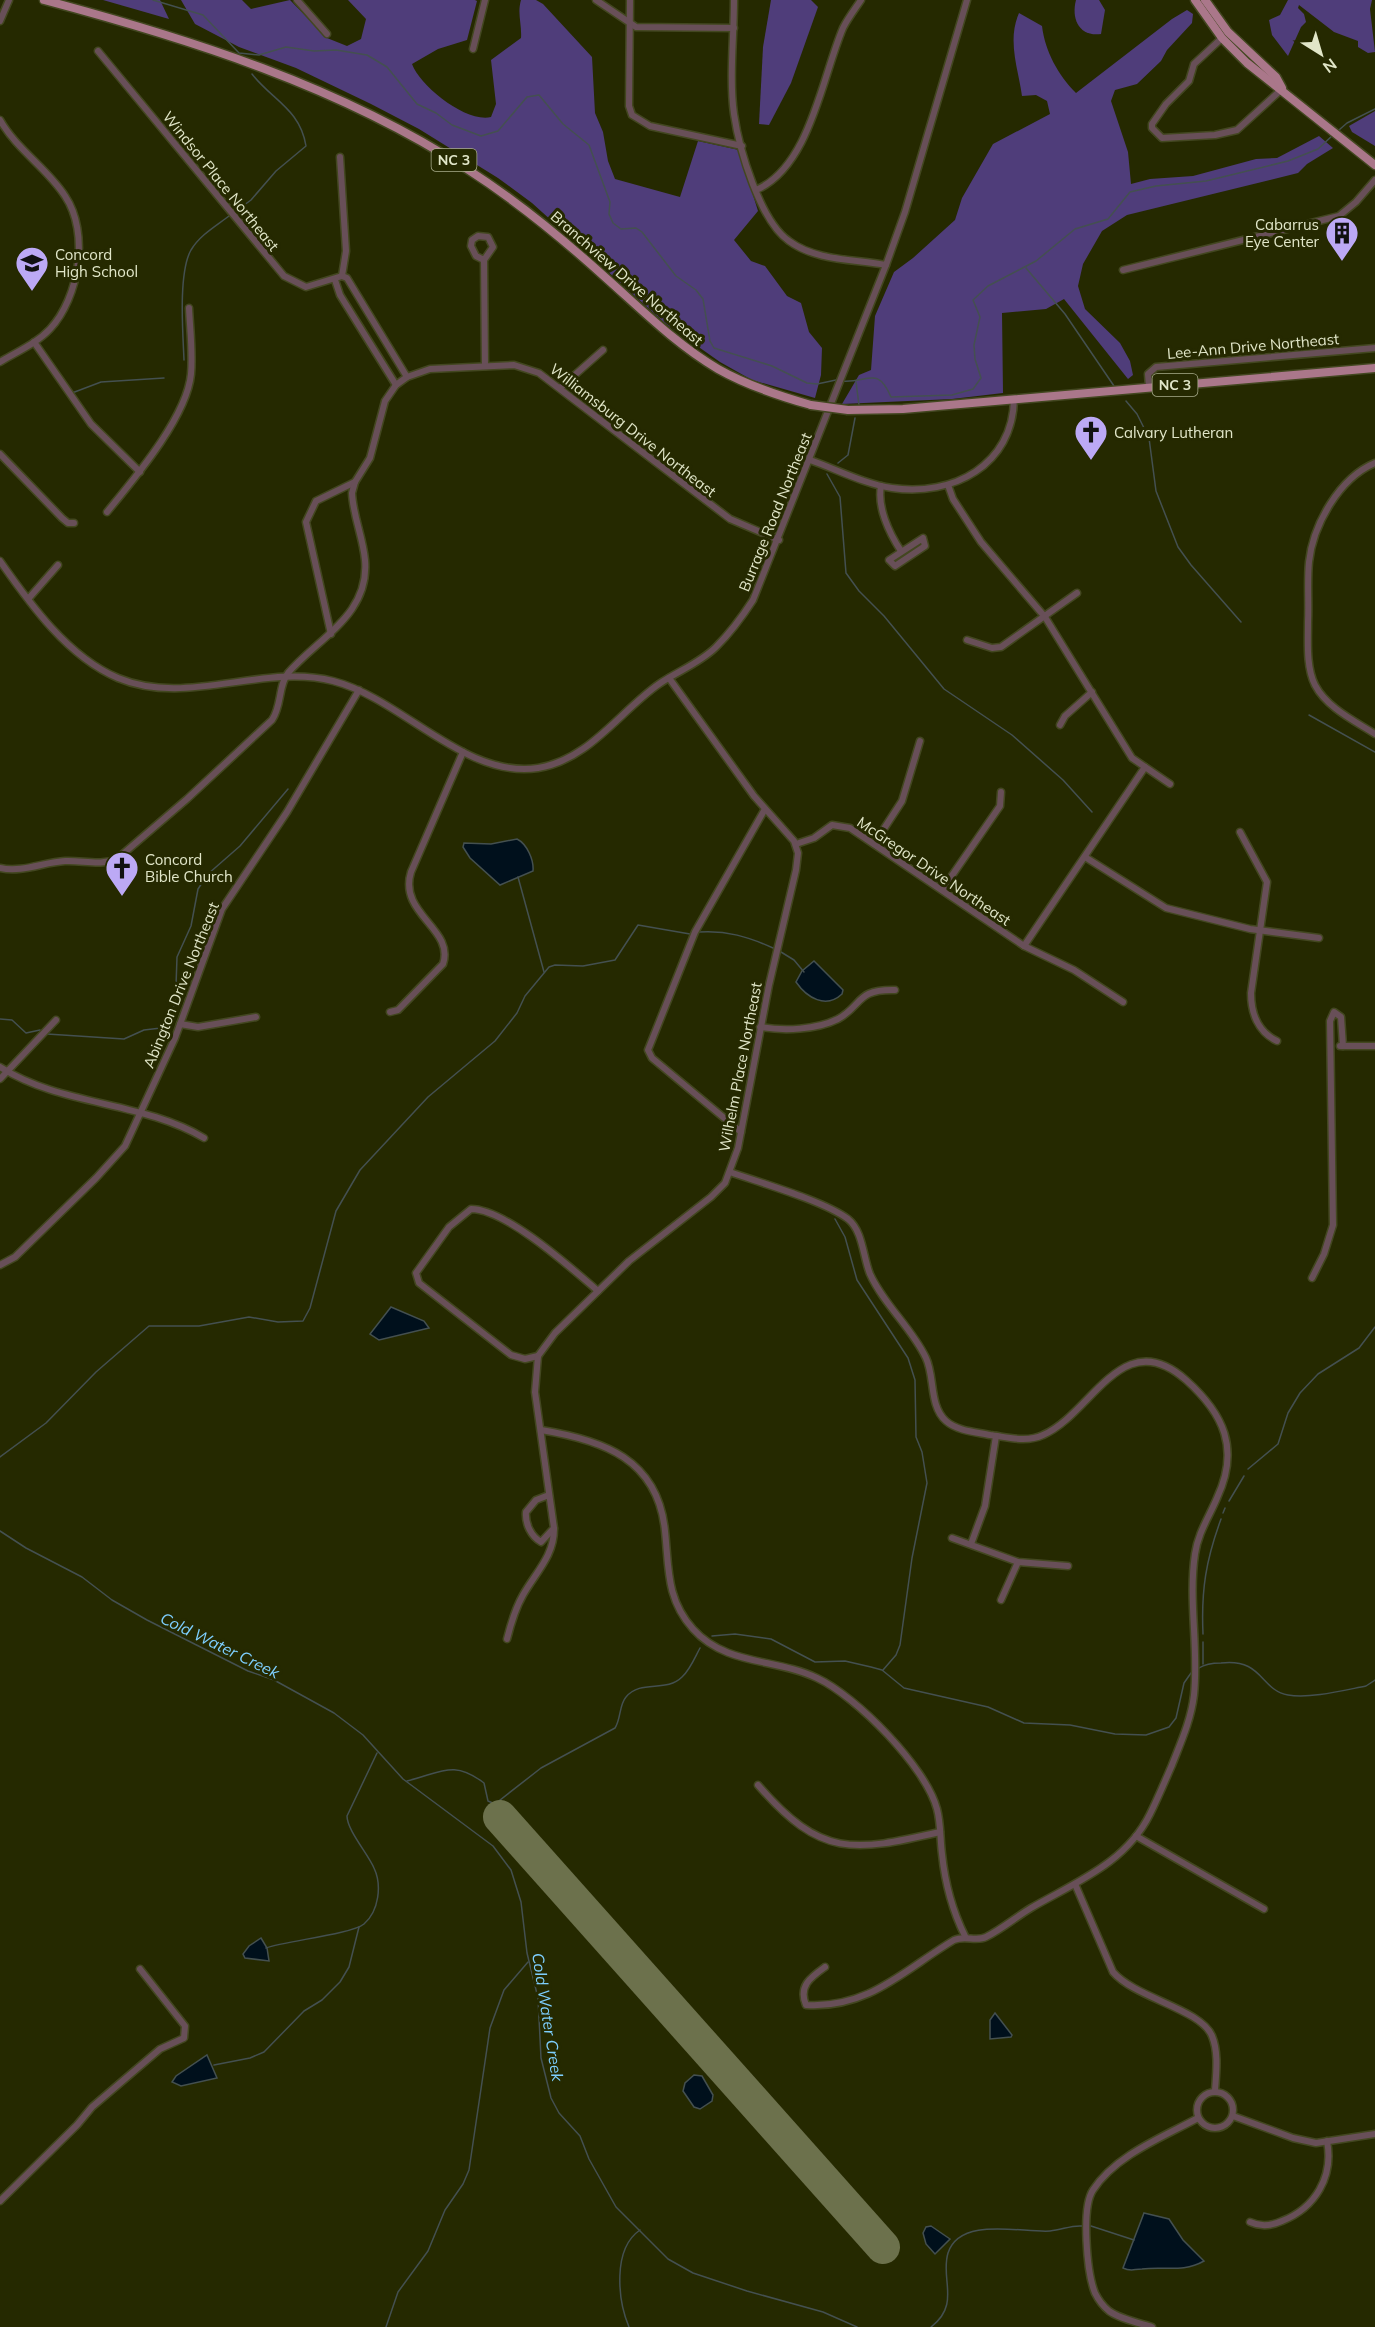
<svg xmlns="http://www.w3.org/2000/svg" width="1375" height="2327" font-family="Mulish,sans-serif">
<rect width="100%" height="100%" fill="#252900"/>
<g fill="#4f3d7a">
<path d="M 103,0 L 160,0 L 169,19 Z"/>
<path d="M 181,0 L 242,0 L 251,9 L 290,0 L 327,38 L 347,46 L 361,39 L 366,19 L 348,0 L 475,0 L 477,1 L 467,40 L 438,49 L 412,64 C 420,86 466,123 491,117 L 496,104 L 491,60 L 521,38 C 522,24 517,14 521,0 L 536,0 L 543,4 L 592,57 L 595,113 L 603,132 L 608,161 L 615,179 L 680,197 L 698,141 L 739,150 L 758,211 L 734,240 L 751,261 L 765,266 L 787,296 L 801,303 L 809,332 L 822,348 L 821,375 L 815,398 L 752,380 L 720,362 L 666,324 L 532,203 L 498,178 L 419,129 L 371,104 L 296,68 L 239,47 L 195,24 Z"/>
<path d="M 771,0 L 811,0 L 818,7 L 791,83 L 769,125 L 759,124 L 763,47 Z"/>
<path d="M 1076,0 L 1099,0 L 1105,10 L 1101,34 C 1079,37 1071,19 1076,0 Z"/>
<path d="M 1288,0 L 1372,0 L 1370,9 L 1375,52 L 1368,53 L 1358,47 L 1358,41 L 1334,32 L 1299,5 L 1298,8 L 1304,14 L 1306,22 L 1301,27 L 1288,56 L 1272,35 L 1269,20 L 1280,15 Z"/>
<path d="M 1187,10 L 1193,14 L 1192,23 L 1167,50 L 1161,61 L 1137,84 L 1115,90 L 1111,101 L 1128,152 L 1131,184 L 1150,179 L 1193,176 L 1256,159 L 1277,158 L 1319,136 L 1333,148 L 1307,164 L 1298,173 L 1127,215 L 1102,231 L 1083,264 L 1078,286 L 1085,309 L 1120,343 L 1130,361 L 1133,375 L 1128,379 L 1064,299 L 1046,309 L 1002,313 L 1003,393 L 952,399 L 842,404 L 859,375 L 871,370 L 875,316 L 894,272 L 913,258 L 955,220 L 962,198 L 993,144 L 1050,114 L 1047,101 L 1036,95 L 1022,96 C 1018,68 1007,40 1019,13 L 1042,26 C 1045,51 1058,75 1076,93 L 1172,19 Z"/>
<path d="M 1375,111 L 1375,146 L 1352,132 L 1349,126 Z"/>
</g>
<g fill="#00101c" stroke="#445050" stroke-width="1.5">
<path d="M 517,839 C 527,844 534,860 533,871 L 500,885 L 470,858 L 463,847 L 464,843 L 491,844 Z"/>
<path d="M 814,961 L 843,990 L 842,994 C 826,1009 807,998 796,982 L 802,971 Z"/>
<path d="M 391,1307 L 424,1321 L 429,1328 L 379,1340 L 370,1334 Z"/>
<path d="M 261,1938 L 267,1948 L 269,1961 L 245,1958 L 243,1954 L 249,1946 Z"/>
<path d="M 995,2013 L 1012,2035 L 1011,2037 L 990,2039 L 990,2020 Z"/>
<path d="M 207,2055 L 217,2078 L 181,2086 L 172,2082 L 176,2076 Z"/>
<path d="M 694,2075 L 702,2076 L 713,2095 L 712,2101 L 700,2109 L 694,2107 L 683,2091 L 685,2083 Z"/>
<path d="M 1144,2213 L 1169,2219 L 1183,2240 L 1204,2261 C 1183,2273 1164,2266 1142,2269 C 1134,2269 1131,2272 1123,2268 Z"/>
<path d="M 931,2226 L 950,2239 L 935,2254 L 926,2244 L 923,2233 L 926,2227 Z"/>
</g>
<g fill="none" stroke-linecap="round" stroke-linejoin="round">
<g stroke="#445050" stroke-width="1.5">
<path d="M 153,0 L 203,15 L 239,53 L 259,55 L 286,47 L 314,51 L 336,50 L 367,55 L 387,67 L 417,104 L 436,113 L 452,125 L 481,136 L 498,131 L 527,97 L 539,95 L 563,124 L 589,145 L 610,202 L 609,214 L 613,223 L 621,229 L 636,228 L 642,232 L 676,276 L 696,290 L 703,299 L 710,341 L 714,348 L 772,366 L 807,383 L 817,384 L 836,380"/>
<path d="M 1339,130 L 1347,123 L 1375,109"/>
<path d="M 236,211 L 251,200 L 276,171 L 306,146 C 300,109 272,100 252,74"/>
<path d="M 1026,268 L 1065,314 L 1114,386"/>
<path d="M 184,360 C 183,334 178,273 191,250 C 200,235 216,226 229,216"/>
<path d="M 841,381 C 867,384 877,364 891,397 L 952,395 L 973,389 L 981,378 L 975,359 L 974,345 L 980,317 L 973,300 L 988,286 L 1036,261 L 1075,229 L 1108,219 L 1130,192 L 1156,186 L 1206,181 L 1288,161 L 1318,149 L 1333,135"/>
<path d="M 856,382 L 859,405"/>
<path d="M 72,393 L 101,382 L 164,378"/>
<path d="M 1126,401 L 1137,414 L 1149,438 L 1156,491 L 1178,547 L 1191,565 L 1241,622"/>
<path d="M 838,463 L 848,455 L 855,418"/>
<path d="M 827,474 L 840,497 L 846,573 L 859,591 L 884,616 L 944,689 L 1012,735 L 1063,780 L 1092,812"/>
<path d="M 1309,715 L 1375,752"/>
<path d="M 518,877 L 544,972"/>
<path d="M 699,932 C 726,930 749,937 773,948"/>
<path d="M 781,952 L 794,960 L 804,972"/>
<path d="M 176,986 L 177,957 L 191,926 L 198,889 L 208,874 L 240,846 L 288,789"/>
<path d="M 0,1019 L 12,1020 L 26,1033 L 40,1030"/>
<path d="M 47,1034 L 124,1039 L 144,1030 L 161,1028 L 172,1015 L 176,995"/>
<path d="M 835,1219 L 845,1237 L 857,1280 L 908,1358 L 915,1380 L 916,1437 L 922,1452 L 927,1483 L 912,1558 L 900,1645 L 896,1655 L 883,1670"/>
<path d="M 0,1457 L 46,1423 L 96,1372 L 149,1326 L 199,1326 L 249,1317 L 278,1322 L 303,1321 L 310,1308 L 336,1211 L 360,1170 L 428,1097 L 495,1041 L 517,1013 L 525,996 L 549,967 L 555,965 L 583,966 L 615,960 L 638,925 L 690,934"/>
<path d="M 1248,1469 L 1278,1444 L 1288,1413 L 1300,1393 L 1318,1374 L 1359,1348 L 1375,1327"/>
<path d="M 1229,1501 L 1244,1476"/>
<path d="M 1223,1513 L 1225,1508"/>
<path d="M 0,1531 L 26,1548 L 82,1577 L 112,1600 L 147,1620 L 248,1671 L 274,1680 L 334,1713 L 363,1735 L 403,1779 L 493,1846 L 511,1870 L 521,1902 L 527,1953 L 538,1998 L 541,2058 L 551,2098 L 559,2113 L 580,2136 L 589,2159 L 616,2207 L 668,2259 L 693,2273 L 747,2291 L 823,2312 L 857,2327"/>
<path d="M 1203,1634 C 1201,1590 1206,1560 1221,1519"/>
<path d="M 712,1636 L 735,1634 L 771,1639 L 815,1662 L 845,1661 L 871,1667 L 882,1670 L 904,1688 L 988,1707 L 1024,1723 L 1070,1725 L 1115,1734 L 1146,1735 L 1169,1727 L 1176,1718 L 1184,1683 L 1191,1673"/>
<path d="M 1203,1664 L 1203,1642"/>
<path d="M 1199,1668 C 1205,1664 1213,1663 1221,1663 C 1263,1658 1260,1690 1288,1695 C 1310,1699 1345,1690 1366,1686 L 1375,1680"/>
<path d="M 407,1781 C 441,1773 453,1759 484,1783 L 488,1801 L 495,1804 L 541,1768 L 615,1728 C 621,1719 619,1705 626,1697 C 641,1679 666,1693 682,1677 C 690,1670 695,1657 700,1648"/>
<path d="M 266,1948 C 285,1941 352,1934 364,1924 C 379,1911 382,1885 374,1868 C 368,1854 347,1830 347,1816 L 377,1753"/>
<path d="M 214,2065 L 250,2058 L 264,2052 L 304,2011 L 322,2000 L 340,1982 L 349,1967 L 359,1927"/>
<path d="M 1091,2226 L 1134,2240"/>
<path d="M 386,2327 L 398,2292 L 428,2251 L 445,2210 L 463,2184 L 469,2170 L 490,2028 L 504,1990 L 528,1962"/>
<path d="M 629,2327 C 618,2301 612,2249 640,2230"/>
<path d="M 931,2327 C 961,2304 940,2279 948,2253 C 960,2216 1022,2233 1050,2231 C 1062,2230 1071,2225 1082,2226"/>
</g>
<path stroke="#6c714c" stroke-width="34" d="M 500,1817 L 883,2247"/>
<defs>
<g id="minor">
<path d="M 297,0 L 327,34"/>
<path d="M 596,0 L 636,27 L 734,28"/>
<path d="M 630,0 L 629,106 L 632,115 L 650,126 L 742,146"/>
<path d="M 734,0 C 734,37 729,78 734,114 C 739,149 760,221 789,241 C 816,261 854,259 886,265"/>
<path d="M 0,21 L 9,0"/>
<path d="M 1222,38 L 1194,64 L 1189,81 L 1166,104 L 1152,124 L 1152,128 L 1162,138 L 1215,135 L 1237,130 L 1282,89"/>
<path d="M 473,49 L 485,0"/>
<path d="M 98,51 L 284,276 L 306,287 L 342,276"/>
<path d="M 0,120 C 17,150 47,168 65,196 C 90,233 79,298 50,329 C 36,344 16,352 0,362"/>
<path d="M 340,157 L 346,251 L 342,276"/>
<path d="M 756,190 C 810,167 822,77 843,28 C 848,18 855,9 861,0"/>
<path d="M 484,260 L 476,256 L 471,246 L 472,240 L 478,236 L 488,237 L 493,247 L 484,260 L 485,366"/>
<path d="M 1123,270 L 1339,216 L 1356,202 L 1375,180"/>
<path d="M 342,276 L 347,278 L 407,377"/>
<path d="M 335,280 L 340,295 L 396,385"/>
<path d="M 34,342 L 91,424 L 140,472"/>
<path d="M 1149,387 L 1148,374 L 1156,367 L 1375,348"/>
<path d="M 560,388 L 603,350"/>
<path d="M 0,454 L 62,518 L 68,523 L 74,523"/>
<path d="M 810,460 C 836,469 864,484 892,488 C 953,497 1013,465 1014,399"/>
<path d="M 1375,463 C 1339,478 1313,525 1309,562 C 1307,582 1309,602 1308,622 C 1308,642 1306,667 1315,685 C 1327,708 1355,721 1375,734"/>
<path d="M 948,485 L 953,499 L 981,542 L 1045,617 L 1132,758 L 1170,784"/>
<path d="M 881,486 C 877,507 889,533 901,551"/>
<path d="M 107,512 C 134,479 187,417 191,374 C 193,353 190,329 189,308"/>
<path d="M 923,538 L 925,546 L 895,566 L 889,560 Z"/>
<path d="M 0,561 C 30,604 68,657 118,678 C 187,707 263,663 333,681 C 403,699 464,779 538,768 C 589,760 620,711 659,684 C 678,671 700,663 716,647 C 730,633 742,617 753,600 L 886,265 L 905,212 L 967,0"/>
<path d="M 29,598 L 58,565"/>
<path d="M 331,634 L 306,522 L 316,501 L 355,482"/>
<path d="M 967,640 L 992,648 L 1001,647 L 1077,593"/>
<path d="M 1060,725 L 1065,716 L 1092,692"/>
<path d="M 1240,832 L 1267,882 L 1251,993 C 1251,1013 1258,1032 1277,1041"/>
<path d="M 796,844 L 814,838 L 832,825 L 850,828 L 1024,946 L 1074,970 L 1123,1002"/>
<path d="M 874,844 L 902,801 L 920,741"/>
<path d="M 1085,857 L 1166,908 L 1250,929 L 1319,938"/>
<path d="M 0,868 C 22,873 44,862 65,861 C 82,860 101,866 117,859 L 187,799 L 272,720 C 282,706 278,686 288,673 C 318,638 370,615 365,560 C 363,537 353,516 352,493 L 355,482 L 370,458 L 385,401 L 396,385 L 407,377 L 430,369 L 514,365 L 539,373 L 730,519 L 779,540"/>
<path d="M 942,890 L 1000,806 L 1001,792"/>
<path d="M 1024,946 L 1145,767"/>
<path d="M 390,1012 L 398,1010 L 443,964 C 455,929 398,914 411,872 L 463,752"/>
<path d="M 180,1024 L 198,1027 L 256,1017"/>
<path d="M 760,1027 C 784,1031 816,1030 838,1019 C 863,1005 856,989 895,990"/>
<path d="M 1340,1046 L 1375,1046"/>
<path d="M 0,1067 C 61,1106 142,1101 204,1138"/>
<path d="M 0,1079 L 56,1020"/>
<path d="M 741,1132 L 652,1058 L 648,1050 L 695,932 L 765,809"/>
<path d="M 730,1172 C 761,1183 824,1201 848,1219 C 863,1231 863,1257 870,1274 C 884,1305 912,1328 926,1358 C 935,1377 929,1406 946,1421 C 957,1431 976,1432 990,1435 C 1007,1437 1026,1443 1043,1435 C 1092,1414 1122,1323 1186,1380 C 1224,1414 1240,1449 1217,1498 C 1209,1517 1198,1533 1195,1554 C 1188,1601 1199,1648 1194,1695 C 1191,1720 1181,1742 1172,1765 C 1165,1781 1158,1798 1150,1814 C 1126,1863 1076,1882 1031,1908 C 1016,1917 1002,1929 986,1937 C 976,1942 965,1935 954,1940 C 905,1969 869,2009 806,2005 C 798,1986 811,1977 825,1967"/>
<path d="M 0,1265 L 15,1257 L 96,1178 L 125,1146 L 175,1038 L 222,909 L 287,812 L 359,690"/>
<path d="M 1312,1278 L 1324,1254 L 1333,1225 L 1330,1021 L 1334,1012 L 1341,1017 L 1343,1046"/>
<path d="M 538,1356 L 525,1359 L 511,1355 L 419,1283 L 416,1273 L 449,1227 L 471,1209 C 506,1209 571,1268 598,1291"/>
<path d="M 541,1430 C 603,1440 658,1459 665,1531 C 669,1568 666,1599 693,1629 C 726,1666 776,1658 817,1678 C 856,1696 926,1767 937,1809 C 941,1824 940,1839 942,1854 C 945,1883 952,1910 965,1936"/>
<path d="M 549,1495 L 536,1500 L 526,1512 C 525,1524 531,1536 541,1542 L 554,1528 L 535,1392 L 538,1356 L 555,1333 L 629,1261 L 711,1197 L 725,1183 L 738,1148 L 769,985 L 796,870 L 798,853 L 794,841 L 754,796 L 669,678"/>
<path d="M 952,1538 L 1018,1562 L 1068,1566"/>
<path d="M 971,1544 L 985,1506 L 996,1436"/>
<path d="M 1001,1600 L 1018,1562"/>
<path d="M 507,1639 C 511,1623 515,1609 523,1595 C 536,1572 554,1556 554,1529"/>
<path d="M 758,1785 C 821,1858 853,1852 940,1832"/>
<path d="M 1136,1836 L 1264,1909"/>
<path d="M 1075,1884 L 1113,1972 C 1135,1998 1201,2009 1212,2036 C 1219,2053 1216,2074 1215,2091"/>
<circle cx="1215" cy="2110" r="18"/>
<path d="M 1233,2116 L 1293,2138 L 1316,2143 L 1375,2134"/>
<path d="M 0,2201 L 77,2125 L 92,2107 L 160,2049 L 184,2038 L 185,2026 L 140,1969"/>
<path d="M 1250,2222 C 1261,2227 1271,2226 1282,2221 C 1315,2208 1334,2177 1327,2141"/>
<path d="M 1152,2327 C 1139,2323 1120,2319 1109,2311 C 1104,2307 1098,2299 1095,2293 C 1087,2273 1081,2208 1093,2190 C 1116,2155 1163,2137 1198,2118"/>
</g>
<g id="major">
<path d="M 44,0 C 190,39 339,86 467,169 C 517,201 562,238 606,278 C 642,310 677,345 718,369 C 748,386 779,396 811,405"/>
<path d="M 1195,0 L 1222,38 L 1247,63 L 1375,165"/>
<path d="M 1205,0 L 1228,32 L 1276,77 L 1282,88"/>
<path d="M 848,410 L 903,409 L 1375,368"/>
</g>
</defs>
<use href="#minor" stroke="#434720" stroke-width="9"/>
<use href="#major" stroke="#434720" stroke-width="11"/>
<use href="#minor" stroke="#684f58" stroke-width="6"/>
<use href="#major" stroke="#aa778a" stroke-width="8"/>
<defs>
<path id="major-bridge" d="M 811,405 L 848,410"/>
</defs>
<use href="#major-bridge" stroke="#434720" stroke-width="11" stroke-linecap="butt"/>
<use href="#major-bridge" stroke="#aa778a" stroke-width="8"/>
</g>
<defs>
<symbol id="building-pin" viewBox="-11 -11 22 30"><path d="M0 17L-7.5 6A9.5 9.5 0 1 1 7.5 6Z" fill="#bca9f5" stroke="#252900"/><path d="M-4-6H4V6H1V3H-1V6H-4ZM-2.5-4.3h1.7v1.8h-1.7ZM.8-4.3h1.7v1.8H.8ZM-2.5-1h1.7V.8h-1.7ZM.8-1h1.7V.8H.8Z" fill="#111"/></symbol>
<symbol id="school-pin" viewBox="-11 -11 22 30"><path d="M0 17L-7.5 6A9.5 9.5 0 1 1 7.5 6Z" fill="#bca9f5" stroke="#252900"/><path d="M0-5L7-2L0 1L-7-2ZM-4 1L0 2.5L4 1V4Q0 6-4 4Z" fill="#111"/></symbol>
<symbol id="church-pin" viewBox="-11 -11 22 30"><path d="M0 17L-7.5 6A9.5 9.5 0 1 1 7.5 6Z" fill="#bca9f5" stroke="#252900"/><path d="M-1.2-6h2.4v3.5h3.3v2.4h-3.3V6h-2.4V-.1h-3.3v-2.4h3.3Z" fill="#111"/></symbol>
</defs>
<g fill-rule="evenodd">
<use href="#building-pin" x="1323" y="214" width="38" height="52"/>
<use href="#school-pin" x="13" y="244" width="38" height="52"/>
<use href="#church-pin" x="1072" y="413" width="38" height="52"/>
<use href="#church-pin" x="103" y="849" width="38" height="52"/>
</g>
<g text-anchor="middle" dominant-baseline="central" stroke-width="6" stroke-linejoin="round" paint-order="stroke">
<g fill="#252900" stroke="#a9ad8c" stroke-width="1.5">
<rect x="431.5" y="149" width="45" height="22" rx="4.5"/>
<rect x="1152.5" y="374" width="45" height="22" rx="4.5"/>
</g>
<g font-size="14" font-weight="bold" fill="#e1e6c8">
<text x="454" y="160">NC 3</text>
<text x="1175" y="385">NC 3</text>
</g>
<g font-size="15" fill="#e1e6c8" stroke="#252900">
<text transform="translate(221 181) rotate(51)">Windsor Place Northeast</text>
<text transform="translate(627 278) rotate(41)">Branchview Drive Northeast</text>
<text transform="translate(1253 346) rotate(-5)">Lee-Ann Drive Northeast</text>
<text transform="translate(633 430) rotate(38)">Williamsburg Drive Northeast</text>
<text transform="translate(775 512) rotate(-68)">Burrage Road Northeast</text>
<text transform="translate(934 871) rotate(34)">McGregor Drive Northeast</text>
<text transform="translate(181 985) rotate(-68)">Abington Drive Northeast</text>
<text transform="translate(740 1067) rotate(-79)">Wilhelm Place Northeast</text>
</g>
<g font-size="15" fill="#e1e6c8" stroke="#252900" text-anchor="start">
<text x="1319" y="224" text-anchor="end">Cabarrus<tspan x="1319" dy="17">Eye Center</tspan></text>
<text x="55" y="254">Concord<tspan x="55" dy="17">High School</tspan></text>
<text x="1114" y="432">Calvary Lutheran</text>
<text x="145" y="859">Concord<tspan x="145" dy="17">Bible Church</tspan></text>
</g>
<g font-size="16" font-style="italic" fill="#7ecffe" stroke="#252900">
<text transform="translate(220 1645) rotate(26)">Cold Water Creek</text>
<text transform="translate(548 2017) rotate(81)">Cold Water Creek</text>
</g>
</g>
<g transform="translate(1321 54) rotate(143)" stroke="#252900" stroke-width="4.5" paint-order="stroke">
<path d="M0-4.5L10 22L0 15L-10 22Z" fill="#e1e6c8"/>
<text y="-9" font-size="16" font-weight="bold" text-anchor="middle" fill="#e1e6c8">N</text>
</g>
</svg>
